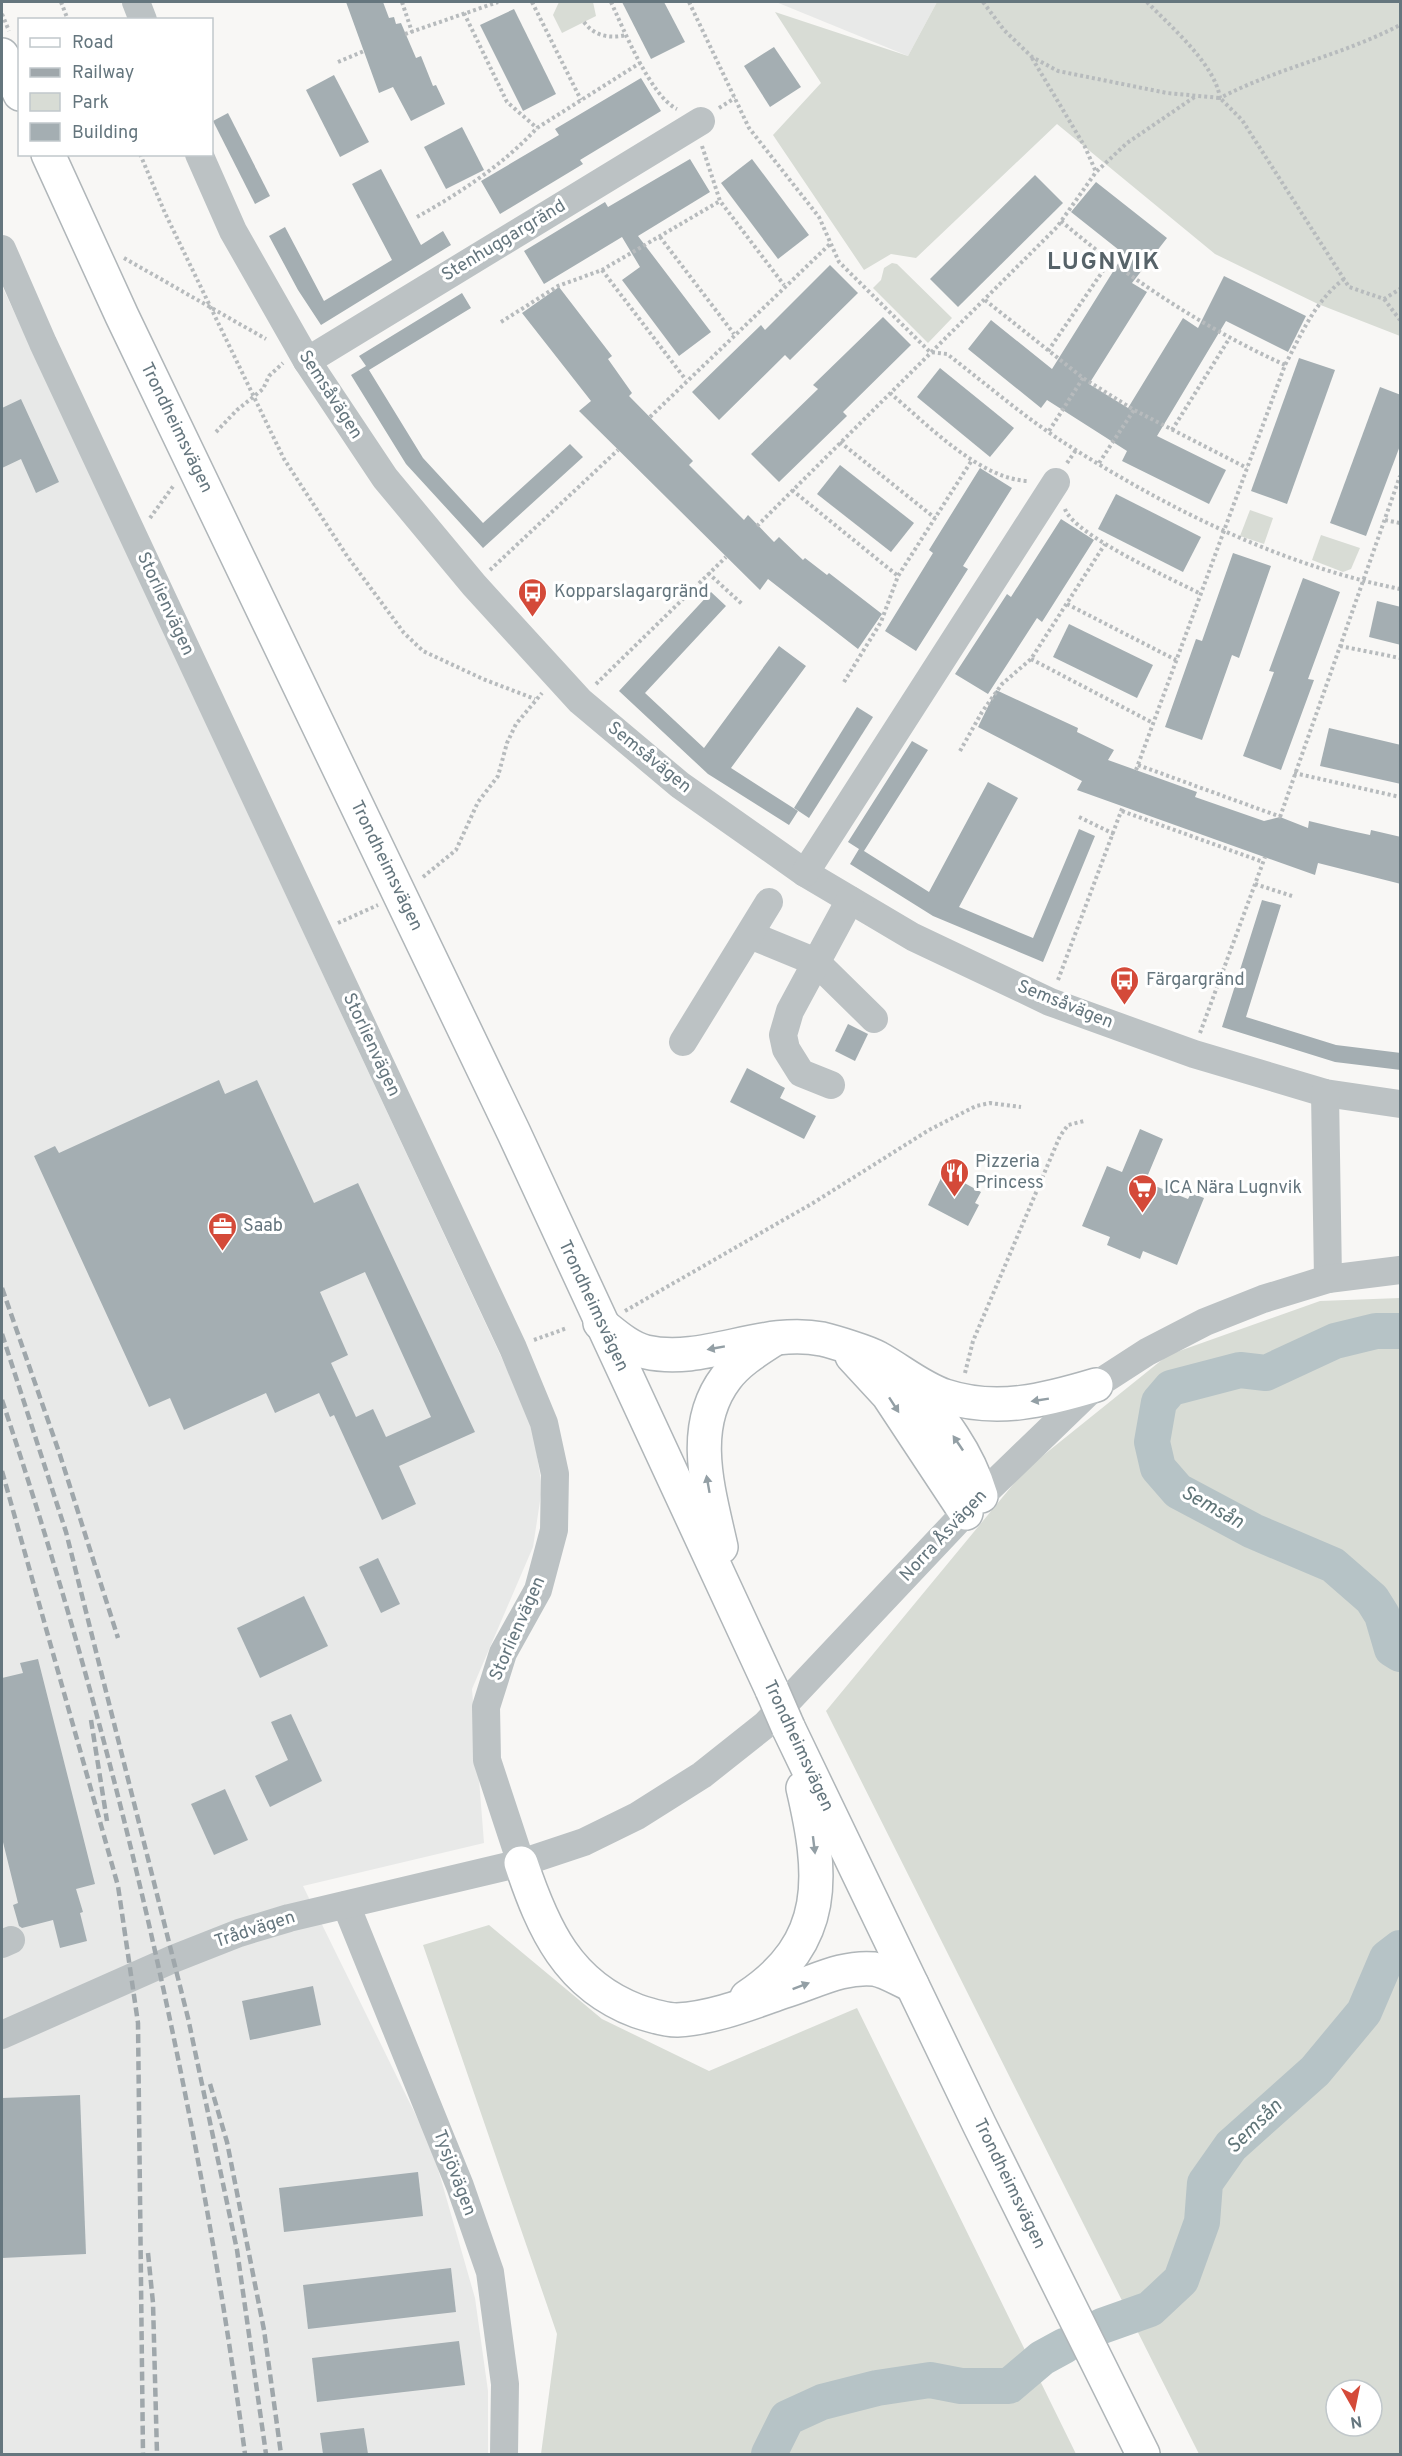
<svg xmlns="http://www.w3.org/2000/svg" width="1402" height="2456" font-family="Overpass,sans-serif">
<rect width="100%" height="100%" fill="#f8f7f5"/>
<g fill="#e8e9e8">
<path d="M 776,2 L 937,2 L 908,56 Z"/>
<path d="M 2,286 L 532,1423 L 542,1488 L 533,1547 L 472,1689 L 484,1843 L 303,1886 L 432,2148 L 475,2298 L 488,2391 L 488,2454 L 2,2454 Z"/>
</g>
<g fill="#d8dcd5" fill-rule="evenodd">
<path d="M 559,2 L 593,2 L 596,16 L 562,33 L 553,15 Z"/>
<path d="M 937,2 L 1400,2 L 1400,336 L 1318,304 L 1215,254 L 1057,124 L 916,258 L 891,254 L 864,270 L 773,135 L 821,83 L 775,12 L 908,56 Z"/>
<path d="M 892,263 L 897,264 L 952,318 L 928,343 L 873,288 L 881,280 L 884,268 Z"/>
<path d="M 1250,510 L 1273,518 L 1264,544 L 1240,536 Z"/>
<path d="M 1321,535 L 1360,548 L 1351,569 L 1343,572 L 1312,560 Z"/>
<path d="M 1400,1298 L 1400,2454 L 1199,2454 L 826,1711 L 1025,1470 L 1168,1355 L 1320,1301 ZM 1336,2390 L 1372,2390 L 1372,2426 L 1336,2426 Z"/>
<path d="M 489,1925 L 602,2019 L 709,2071 L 857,2008 L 1076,2454 L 541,2454 L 557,2334 L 423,1945 Z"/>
</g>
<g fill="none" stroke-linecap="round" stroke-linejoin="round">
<g stroke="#b6c3c6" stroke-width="36">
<path d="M 1400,1331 L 1376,1331 L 1335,1341 L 1266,1373 L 1240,1370 L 1171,1388 L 1159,1402 L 1152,1442 L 1158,1468 L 1178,1491 L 1253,1531 L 1333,1565 L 1372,1599 L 1382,1615 L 1392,1649 L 1400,1654"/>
<path d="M 1102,2326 L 1150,2309 L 1181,2280 L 1202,2222 L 1205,2183 L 1231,2146 L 1315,2071 L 1364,2012 L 1387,1958 L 1400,1948"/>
<path d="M 769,2454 L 787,2418 L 822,2402 L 877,2388 L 930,2380 L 961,2386 L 1009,2386 L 1042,2358 L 1064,2346"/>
</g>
</g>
<g fill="#a4aeb2" fill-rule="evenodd">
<path d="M 346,2 L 383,2 L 389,18 L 394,17 L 396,24 L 401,23 L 416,58 L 421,56 L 433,86 L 436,85 L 445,104 L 411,121 L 393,87 L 379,93 Z"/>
<path d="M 622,2 L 664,2 L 685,42 L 651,59 Z"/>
<path d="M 514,9 L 556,94 L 523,111 L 480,25 Z"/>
<path d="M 774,47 L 801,87 L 770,107 L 744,66 Z"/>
<path d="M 334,75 L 369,142 L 340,157 L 306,90 Z"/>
<path d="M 641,78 L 661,111 L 580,160 L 583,164 L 500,214 L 481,181 L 559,135 L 555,129 Z"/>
<path d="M 228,113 L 270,196 L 255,204 L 213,121 Z"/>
<path d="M 462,127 L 484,170 L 446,189 L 424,147 Z"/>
<path d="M 690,159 L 710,192 L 638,236 L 711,332 L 679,356 L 622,280 L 640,267 L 622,237 L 544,284 L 524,251 L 605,202 L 608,207 Z"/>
<path d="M 752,159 L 809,235 L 778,259 L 721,183 Z"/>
<path d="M 381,169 L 421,245 L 443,231 L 451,245 L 321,325 L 298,290 L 269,236 L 285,227 L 324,301 L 392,260 L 352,184 Z"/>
<path d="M 1035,175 L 1063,203 L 958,307 L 930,279 Z"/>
<path d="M 1096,182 L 1167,238 L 1132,283 L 1147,292 L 1089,384 L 1128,408 L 1183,318 L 1198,328 L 1224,276 L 1306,316 L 1288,352 L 1226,321 L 1157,436 L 1226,470 L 1209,504 L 1122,461 L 1127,451 L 1047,400 L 1041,408 L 968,349 L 991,320 L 1052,369 L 1124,254 L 1071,212 Z"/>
<path d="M 830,265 L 858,293 L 790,360 L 785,355 L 719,420 L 692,392 L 761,325 L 765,330 Z"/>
<path d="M 559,287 L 612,356 L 608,359 L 632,393 L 629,396 L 693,461 L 689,465 L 744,520 L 748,515 L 774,542 L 779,537 L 803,560 L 805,558 L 827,575 L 829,573 L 882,614 L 858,649 L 768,579 L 760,590 L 579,411 L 591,401 L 522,313 Z"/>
<path d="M 462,293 L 471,308 L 369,370 L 423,458 L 483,523 L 570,444 L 583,457 L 483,548 L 406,464 L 351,375 L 366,366 L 359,356 Z"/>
<path d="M 883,317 L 911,345 L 843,412 L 847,416 L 779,482 L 751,454 L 818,389 L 813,385 Z"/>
<path d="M 1299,358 L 1335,370 L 1287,504 L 1251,491 Z"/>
<path d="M 940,368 L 1014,428 L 990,457 L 917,397 Z"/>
<path d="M 1380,387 L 1401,395 L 1401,443 L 1366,536 L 1330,523 Z"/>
<path d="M 21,399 L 59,482 L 36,493 L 21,459 L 2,468 L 2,408 Z"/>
<path d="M 840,465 L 914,523 L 891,552 L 817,494 Z"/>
<path d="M 980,468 L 1012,488 L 963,566 L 968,569 L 916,651 L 885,631 L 933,553 L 929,550 Z"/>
<path d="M 1116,494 L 1201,537 L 1183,572 L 1098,529 Z"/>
<path d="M 1061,519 L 1094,540 L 1042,622 L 1037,618 L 988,694 L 955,674 L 1007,594 L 1011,597 Z"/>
<path d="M 1233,553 L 1271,566 L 1239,658 L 1232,655 L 1202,740 L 1165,727 L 1196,639 L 1202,641 Z"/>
<path d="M 1303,578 L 1340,592 L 1308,679 L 1314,680 L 1281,770 L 1243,756 L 1274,672 L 1269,671 Z"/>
<path d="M 711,592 L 726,606 L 645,693 L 704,748 L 779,646 L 806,666 L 731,768 L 798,811 L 789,825 L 708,774 L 619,691 Z"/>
<path d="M 1377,601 L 1401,607 L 1401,645 L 1369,637 Z"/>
<path d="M 1069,624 L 1153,665 L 1137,698 L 1053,657 Z"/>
<path d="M 996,690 L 1078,728 L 1077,732 L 1114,750 L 1108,760 L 1197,792 L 1195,797 L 1264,821 L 1280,817 L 1308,828 L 1309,821 L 1342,829 L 1370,835 L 1371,830 L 1401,837 L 1401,884 L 1318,863 L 1315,875 L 1077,790 L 1082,781 L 978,727 Z"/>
<path d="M 857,707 L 873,717 L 809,818 L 794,808 Z"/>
<path d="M 1329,728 L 1401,745 L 1401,784 L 1320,766 Z"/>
<path d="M 912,741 L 928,750 L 864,851 L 929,892 L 988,782 L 1018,798 L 959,907 L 1033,938 L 1079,829 L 1095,836 L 1043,962 L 933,916 L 850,864 L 859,849 L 848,842 Z"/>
<path d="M 1262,900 L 1281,905 L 1246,1017 L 1336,1045 L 1401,1053 L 1401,1070 L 1335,1062 L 1222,1027 Z"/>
<path d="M 848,1024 L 868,1034 L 855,1061 L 835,1051 Z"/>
<path d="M 747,1068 L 785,1088 L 780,1098 L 816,1116 L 804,1139 L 730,1102 Z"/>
<path d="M 219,1080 L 225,1094 L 257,1080 L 314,1203 L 358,1183 L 475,1432 L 399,1466 L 416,1504 L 382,1520 L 334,1415 L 330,1417 L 319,1393 L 275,1413 L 266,1393 L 184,1430 L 170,1398 L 149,1407 L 34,1156 L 55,1146 L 59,1153 ZM 365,1272 L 431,1417 L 386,1437 L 373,1409 L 356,1417 L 331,1363 L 348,1355 L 320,1292 Z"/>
<path d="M 1140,1129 L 1163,1139 L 1145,1182 L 1188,1199 L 1191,1193 L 1204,1198 L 1177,1265 L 1143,1251 L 1140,1259 L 1107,1245 L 1110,1237 L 1082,1226 L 1107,1166 L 1122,1172 Z"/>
<path d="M 944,1172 L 981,1192 L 975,1203 L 979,1205 L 968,1226 L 928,1205 Z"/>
<path d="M 378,1558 L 400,1604 L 381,1613 L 359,1567 Z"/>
<path d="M 304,1596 L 328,1646 L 260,1678 L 237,1628 Z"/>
<path d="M 38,1659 L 95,1884 L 76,1889 L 83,1912 L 80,1913 L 87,1941 L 60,1948 L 53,1920 L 22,1928 L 19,1926 L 13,1905 L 18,1903 L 2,1838 L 2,1678 L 23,1673 L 20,1663 Z"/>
<path d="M 291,1714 L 322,1781 L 270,1807 L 255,1776 L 288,1760 L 271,1722 Z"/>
<path d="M 225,1789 L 248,1840 L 214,1855 L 191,1804 Z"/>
<path d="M 313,1986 L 321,2025 L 250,2040 L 242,2001 Z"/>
<path d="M 80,2095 L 86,2254 L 2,2258 L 2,2098 Z"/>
<path d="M 418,2172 L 423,2216 L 284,2232 L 279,2188 Z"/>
<path d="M 451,2268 L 456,2312 L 308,2329 L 303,2285 Z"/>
<path d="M 459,2341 L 465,2385 L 317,2402 L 312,2358 Z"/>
<path d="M 364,2428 L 368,2454 L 323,2454 L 320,2433 Z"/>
</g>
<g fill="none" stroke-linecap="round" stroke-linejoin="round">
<defs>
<g id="major">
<path d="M 2,55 L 20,94"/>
<path d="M 48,154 L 122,316 L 514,1133 L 772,1690"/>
<path d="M 600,1323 C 614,1334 629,1348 646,1352 C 704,1365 763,1327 822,1339 C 834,1342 868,1352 878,1358 C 900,1370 921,1388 945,1396 C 997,1413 1046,1400 1096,1385"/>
<path d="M 852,1356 L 888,1395 L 966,1513"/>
<path d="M 912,1385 C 942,1419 968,1452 981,1496"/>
<path d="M 721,1547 C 709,1492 688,1428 726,1378 C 738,1362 756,1351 773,1340"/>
<path d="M 788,1727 L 979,2124 L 1143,2454"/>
<path d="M 521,1863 C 543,1929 568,1985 637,2011 C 649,2015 664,2020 677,2020 C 713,2018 748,2004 782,1992 C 813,1983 841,1966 874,1969 C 886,1971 900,1980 912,1985"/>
<path d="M 747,1997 C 830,1942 823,1874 803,1788"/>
</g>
</defs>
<use href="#major" stroke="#b0b6b9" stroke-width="36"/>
<g stroke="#b7bbbd" stroke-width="4" stroke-dasharray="3 3" stroke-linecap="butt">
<path d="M 61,2 L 68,20"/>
<path d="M 402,2 L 412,32"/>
<path d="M 532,2 L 581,100"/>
<path d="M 611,2 C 623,28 651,97 677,109"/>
<path d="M 689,2 L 749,128 L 819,217 L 839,262 L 930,352 L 947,354 C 985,383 1023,416 1063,442 C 1166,508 1280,565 1400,589"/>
<path d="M 983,2 L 1004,30 L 1032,57 L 1058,71 L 1167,93 L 1220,98 L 1242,120 L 1349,287 L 1384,299 L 1400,289"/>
<path d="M 1147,2 C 1170,26 1215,64 1220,98 C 1277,68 1343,55 1400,25"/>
<path d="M 464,13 L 507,102 L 537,128"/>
<path d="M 2,14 L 9,31"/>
<path d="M 584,22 C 594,36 610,39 626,35"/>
<path d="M 405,34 L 498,2"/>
<path d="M 1032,58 L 1085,147 L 1096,172"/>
<path d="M 338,62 L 364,51"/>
<path d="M 719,108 L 735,98"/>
<path d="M 702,146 L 720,201 L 784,285"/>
<path d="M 140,154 L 165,213 L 284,459 L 347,556 L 404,633 L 423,651 L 483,679 L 535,699"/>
<path d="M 417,217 C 460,193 504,164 537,128 L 640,63"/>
<path d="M 1061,221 C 1129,279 1204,328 1285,365"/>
<path d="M 660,237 L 734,334"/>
<path d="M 124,258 L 266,339"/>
<path d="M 602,270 L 686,380"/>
<path d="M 1384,299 L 1400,320"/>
<path d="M 985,300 L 1083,378 L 1134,410 L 1247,468"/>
<path d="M 501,322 L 558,286 L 602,270 L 720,201"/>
<path d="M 1048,351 L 1109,262"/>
<path d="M 890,393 C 926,423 980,480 1029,481"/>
<path d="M 650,417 L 831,243"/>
<path d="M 1172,430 L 1229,339"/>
<path d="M 1049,431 L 1083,378"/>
<path d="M 216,432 L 237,410 L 263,389 L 269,376 L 283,363"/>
<path d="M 840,442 L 935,518"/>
<path d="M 1067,463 L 1076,450"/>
<path d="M 1099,463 L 1134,410"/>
<path d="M 792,490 L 898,576"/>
<path d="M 1065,509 C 1074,535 1172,579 1199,593"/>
<path d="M 150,518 L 174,485"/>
<path d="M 1385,520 L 1400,523"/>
<path d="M 757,526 L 1057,227 L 1096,172 L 1127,143 L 1196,96"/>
<path d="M 490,570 L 618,450"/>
<path d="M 708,573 L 742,604"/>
<path d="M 1067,604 L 1176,660"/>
<path d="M 1340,646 L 1400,658"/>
<path d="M 1031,659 L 1153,723"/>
<path d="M 844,682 L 881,622 L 898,576 L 972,460"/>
<path d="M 596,684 L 726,557"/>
<path d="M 960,751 L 982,712 L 1002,684 L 1031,659 L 1105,544"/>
<path d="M 1138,765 L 1281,817"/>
<path d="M 1136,770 L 1285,365 C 1302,333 1315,301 1344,279"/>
<path d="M 1294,773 L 1400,797"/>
<path d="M 1122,811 L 1263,862"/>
<path d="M 1079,817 L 1114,834"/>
<path d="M 1280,817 L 1400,476"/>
<path d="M 423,877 L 456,850 L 478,802 L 498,776 L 507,743 L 516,724 L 542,693"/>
<path d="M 1255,884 L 1292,896"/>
<path d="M 338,923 L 378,905"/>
<path d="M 1058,980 L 1123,806"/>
<path d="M 1200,1033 L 1265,857"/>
<path d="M 625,1311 L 813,1203 L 929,1130 L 976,1106 L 990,1103 L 1021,1107"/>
<path d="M 534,1340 L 567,1328"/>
<path d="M 965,1373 L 973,1341 L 1060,1136 L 1068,1125 L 1084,1121"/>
</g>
<g stroke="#bcc2c4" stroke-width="28">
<path d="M 136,2 L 143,20"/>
<path d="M 199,154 L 233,231 L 307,361 L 385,478 L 474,585 L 580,701 L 680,785 L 805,873 L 913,937 L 1050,1002 L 1194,1054 L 1325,1093 L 1400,1104"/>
<path d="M 2,249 L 43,343 L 513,1348 L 544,1423 L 555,1474 L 554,1530 L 538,1590 L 503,1653 L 486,1707 L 487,1760 L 521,1863"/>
<path d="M 307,361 L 701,121"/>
<path d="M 805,873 L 1056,482"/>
<path d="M 750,935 L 816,962 L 874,1019"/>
<path d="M 683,1042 L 769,902"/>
<path d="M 831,1085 L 801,1073 L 786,1049 L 783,1035 L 790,1011 L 850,900"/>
<path d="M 1325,1093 L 1328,1279"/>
<path d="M 346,1905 L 460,2186 L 490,2272 L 505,2384 L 504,2454"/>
<path d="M 2,1944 L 11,1940"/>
<path d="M 2,2035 L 173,1959 L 239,1933 L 289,1918 L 521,1863 L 584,1842 L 637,1816 L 702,1775 L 765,1725 L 981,1496 L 1096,1385 L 1147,1352 L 1205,1322 L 1263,1299 L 1328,1279 L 1400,1270"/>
</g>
<use href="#major" stroke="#fff" stroke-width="33"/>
<g stroke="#9fa7ab" stroke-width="4.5" stroke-dasharray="9 4.5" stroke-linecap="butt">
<path d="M 2,1288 L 60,1455 L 118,1638"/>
<path d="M 2,1334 L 66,1532 L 188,2018 L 237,2250 L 266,2454"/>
<path d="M 2,1400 C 116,1742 197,2097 245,2454"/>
<path d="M 2,1471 L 118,1886 L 138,2023 L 143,2454"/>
<path d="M 91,1720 L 107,1821"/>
<path d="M 210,2084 L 227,2142 L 264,2330 L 281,2454"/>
<path d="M 148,2253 L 153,2303 L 157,2454"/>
</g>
<defs>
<path id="major-bridge" d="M 772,1690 L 788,1727"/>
</defs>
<use href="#major-bridge" stroke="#b0b6b9" stroke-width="36" stroke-linecap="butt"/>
<use href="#major-bridge" stroke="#fff" stroke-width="33"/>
</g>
<defs><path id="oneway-solid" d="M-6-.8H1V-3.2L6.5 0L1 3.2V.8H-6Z" transform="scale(1.5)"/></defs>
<g fill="#939fa5">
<use href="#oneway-solid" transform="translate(716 1348) rotate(170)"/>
<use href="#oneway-solid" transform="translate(1040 1400) rotate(171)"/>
<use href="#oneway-solid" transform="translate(894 1405) rotate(57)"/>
<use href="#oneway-solid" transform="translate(958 1443) rotate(-124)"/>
<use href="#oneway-solid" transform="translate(708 1484) rotate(-100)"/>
<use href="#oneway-solid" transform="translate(814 1845) rotate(83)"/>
<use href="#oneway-solid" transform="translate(801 1986) rotate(-21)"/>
</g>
<defs>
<symbol id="bus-pin" viewBox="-11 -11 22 30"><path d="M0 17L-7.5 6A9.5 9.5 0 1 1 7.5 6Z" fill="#d44a39" stroke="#fff"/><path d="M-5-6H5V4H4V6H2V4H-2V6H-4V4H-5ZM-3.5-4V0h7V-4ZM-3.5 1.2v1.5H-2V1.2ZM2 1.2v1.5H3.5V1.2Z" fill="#fff"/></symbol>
<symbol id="restaurant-pin" viewBox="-11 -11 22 30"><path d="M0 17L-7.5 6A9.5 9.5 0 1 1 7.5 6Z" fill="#d44a39" stroke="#fff"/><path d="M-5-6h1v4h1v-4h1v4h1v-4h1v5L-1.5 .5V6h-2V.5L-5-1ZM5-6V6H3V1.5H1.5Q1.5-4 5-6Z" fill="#fff"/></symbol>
<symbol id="supermarket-pin" viewBox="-11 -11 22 30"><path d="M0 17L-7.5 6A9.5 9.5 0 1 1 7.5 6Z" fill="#d44a39" stroke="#fff"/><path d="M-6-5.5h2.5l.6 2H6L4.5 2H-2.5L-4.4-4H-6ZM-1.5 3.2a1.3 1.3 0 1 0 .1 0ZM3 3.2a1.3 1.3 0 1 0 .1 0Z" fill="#fff"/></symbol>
<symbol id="office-pin" viewBox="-11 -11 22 30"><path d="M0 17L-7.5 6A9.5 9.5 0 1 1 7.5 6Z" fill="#d44a39" stroke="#fff"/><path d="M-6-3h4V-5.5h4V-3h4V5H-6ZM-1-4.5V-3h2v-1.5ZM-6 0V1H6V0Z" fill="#fff"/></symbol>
</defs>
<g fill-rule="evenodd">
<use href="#bus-pin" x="516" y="576" width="33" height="45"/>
<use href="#bus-pin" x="1108" y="964" width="33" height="45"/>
<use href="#restaurant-pin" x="938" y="1156" width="33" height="45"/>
<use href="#supermarket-pin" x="1126" y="1172" width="33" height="45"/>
<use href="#office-pin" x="206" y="1210" width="33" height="45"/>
</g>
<g text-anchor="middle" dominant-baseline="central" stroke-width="6" stroke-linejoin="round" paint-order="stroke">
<g font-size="18" fill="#65767e" stroke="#fff">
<text transform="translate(504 241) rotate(-31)">Stenhuggargränd</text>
<text transform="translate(330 395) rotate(57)">Semsåvägen</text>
<text transform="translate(176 428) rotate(64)">Trondheimsvägen</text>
<text transform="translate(165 604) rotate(65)">Storlienvägen</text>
<text transform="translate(649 758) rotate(39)">Semsåvägen</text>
<text transform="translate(386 866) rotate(64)">Trondheimsvägen</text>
<text transform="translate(1065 1005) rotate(22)">Semsåvägen</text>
<text transform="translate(371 1045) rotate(65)">Storlienvägen</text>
<text transform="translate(593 1306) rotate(65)">Trondheimsvägen</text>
<text transform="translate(944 1536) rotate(-47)">Norra Åsvägen</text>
<text transform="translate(518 1629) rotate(-66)">Storlienvägen</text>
<text transform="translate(798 1746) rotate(65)">Trondheimsvägen</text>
<text transform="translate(255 1930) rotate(-18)">Trådvägen</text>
<text transform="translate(454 2173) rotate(69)">Tysjövägen</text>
<text transform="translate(1009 2184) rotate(64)">Trondheimsvägen</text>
</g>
<g font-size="18" fill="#65767e" stroke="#fff" text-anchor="start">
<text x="554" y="592">Kopparslagargränd</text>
<text x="1146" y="980">Färgargränd</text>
<text x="975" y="1162">Pizzeria<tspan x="975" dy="21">Princess</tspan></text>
<text x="1164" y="1188">ICA Nära Lugnvik</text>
<text x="243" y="1226">Saab</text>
</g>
<g font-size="20" font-style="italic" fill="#607578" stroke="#fff">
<text transform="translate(1212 1508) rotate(29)">Semsån</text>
<text transform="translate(1255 2127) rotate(-44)">Semsån</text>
</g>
<g font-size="24" font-weight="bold" letter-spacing="1.5" fill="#576369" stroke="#fff">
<text x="1104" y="263">LUGNVIK</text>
</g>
</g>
<rect width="1402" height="2456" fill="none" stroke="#65767e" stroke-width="6"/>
<rect x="18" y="18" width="195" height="138" fill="#ffffff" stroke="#c1c8cb" stroke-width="1.5"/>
<rect x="30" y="38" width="30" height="9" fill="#ffffff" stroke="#c1c8cb" stroke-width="1.5"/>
<text x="72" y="48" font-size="18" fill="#65767e">Road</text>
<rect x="30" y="68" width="30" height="9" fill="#9fa7ab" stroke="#c1c8cb" stroke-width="1.5"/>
<text x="72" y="78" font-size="18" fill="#65767e">Railway</text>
<rect x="30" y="93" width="30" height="18" fill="#d8dcd5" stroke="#c1c8cb" stroke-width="1.5"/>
<text x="72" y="108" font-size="18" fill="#65767e">Park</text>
<rect x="30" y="123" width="30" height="18" fill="#a4aeb2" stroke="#c1c8cb" stroke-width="1.5"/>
<text x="72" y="138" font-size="18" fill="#65767e">Building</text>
<g transform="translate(1354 2408) rotate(171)"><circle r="28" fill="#ffffff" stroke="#c1c8cb" stroke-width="1.5"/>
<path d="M0-4.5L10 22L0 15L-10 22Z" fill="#d44a39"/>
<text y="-9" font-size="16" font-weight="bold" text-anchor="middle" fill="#65767e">N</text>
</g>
</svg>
